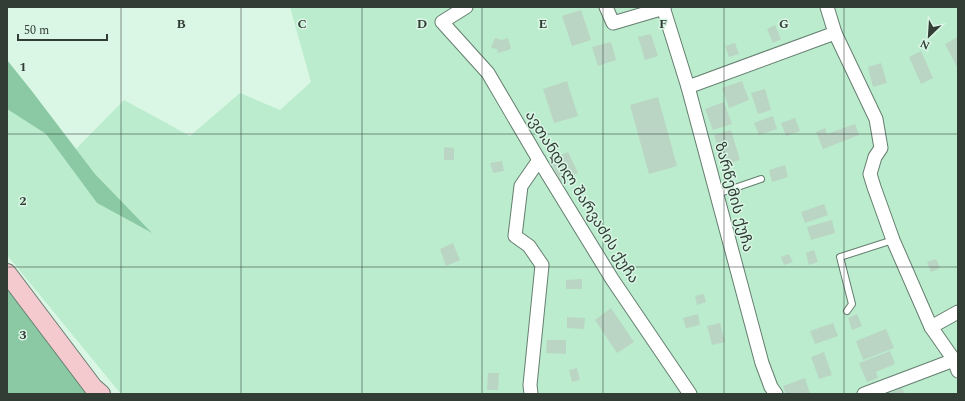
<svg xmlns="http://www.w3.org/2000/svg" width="965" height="401" font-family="Spectral,'Noto Sans Georgian',serif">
<rect width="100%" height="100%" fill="#daf6e5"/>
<path fill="#bbecce" d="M 290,7 L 958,7 L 958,394 L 121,394 L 7,255 L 7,109 L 46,134 L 97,203 L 150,232 L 95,174 L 76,149 L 124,100 L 190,136 L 240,93 L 280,110 L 311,82 Z"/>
<g fill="#8ac9a4">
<path d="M 7,60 L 31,90 L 95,174 L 152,233 L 97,203 L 46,134 L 7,109 Z"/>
<path d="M 7,279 L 100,394 L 7,394 Z"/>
</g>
<g fill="#bad5c4">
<path d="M 581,10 L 591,40 L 572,46 L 562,16 Z"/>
<path d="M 775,25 L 781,39 L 773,43 L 767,29 Z"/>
<path d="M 651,34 L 658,56 L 645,60 L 638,37 Z"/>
<path d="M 958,37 L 958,69 L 945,44 Z"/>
<path d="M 495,38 L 502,40 L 508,38 L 511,49 L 498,53 L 497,49 L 491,48 Z"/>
<path d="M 611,42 L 616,60 L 598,66 L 592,47 Z"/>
<path d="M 735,43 L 739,54 L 729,57 L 725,46 Z"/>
<path d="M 921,51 L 933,78 L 921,84 L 909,57 Z"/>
<path d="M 881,63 L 887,83 L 873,87 L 868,67 Z"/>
<path d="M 567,81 L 578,116 L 554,123 L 543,89 Z"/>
<path d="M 742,81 L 749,100 L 729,108 L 722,88 Z"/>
<path d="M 765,89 L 771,110 L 758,114 L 751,93 Z"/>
<path d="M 658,97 L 677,166 L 649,174 L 630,105 Z"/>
<path d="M 724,102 L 732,124 L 713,130 L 705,109 Z"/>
<path d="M 773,116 L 777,129 L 759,135 L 754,123 Z"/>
<path d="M 795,118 L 800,131 L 786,136 L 781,123 Z"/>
<path d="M 855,124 L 859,135 L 823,149 L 816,132 L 825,128 L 827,134 Z"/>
<path d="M 731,130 L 740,160 L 724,165 L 714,135 Z"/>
<path d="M 444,147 L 454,148 L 454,160 L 444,160 Z"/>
<path d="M 568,152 L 578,173 L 560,181 L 550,160 Z"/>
<path d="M 502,161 L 504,171 L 493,173 L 490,163 Z"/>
<path d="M 785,165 L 788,177 L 772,182 L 769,170 Z"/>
<path d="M 824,204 L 828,215 L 805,223 L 801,212 Z"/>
<path d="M 832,220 L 835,233 L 811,240 L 807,227 Z"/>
<path d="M 453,243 L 460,260 L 446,266 L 440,249 Z"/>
<path d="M 814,250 L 818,262 L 809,265 L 806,253 Z"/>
<path d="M 789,254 L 793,262 L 784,265 L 781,257 Z"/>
<path d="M 936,259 L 940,268 L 931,272 L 927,262 Z"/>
<path d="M 582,279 L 582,289 L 566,289 L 566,280 Z"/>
<path d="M 704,294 L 706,302 L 697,305 L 695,296 Z"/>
<path d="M 611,308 L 634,342 L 617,353 L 595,320 Z"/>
<path d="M 698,314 L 700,325 L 686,328 L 683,318 Z"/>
<path d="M 857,314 L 862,326 L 852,330 L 848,318 Z"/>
<path d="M 567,317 L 585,318 L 584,329 L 567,328 Z"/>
<path d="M 720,323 L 725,342 L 712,345 L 707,326 Z"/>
<path d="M 833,323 L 838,336 L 815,344 L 810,331 Z"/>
<path d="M 886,329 L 894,348 L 863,360 L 856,341 Z"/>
<path d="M 547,340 L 566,340 L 566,354 L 546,353 Z"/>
<path d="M 890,351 L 895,364 L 876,372 L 878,378 L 867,382 L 859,363 Z"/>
<path d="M 824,352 L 832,375 L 819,379 L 811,357 Z"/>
<path d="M 577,368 L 580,380 L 572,382 L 569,370 Z"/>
<path d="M 488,373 L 499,373 L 498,390 L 487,390 Z"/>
<path d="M 805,378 L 810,394 L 786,394 L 783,386 Z"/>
<path d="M 902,388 L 905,394 L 888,394 Z"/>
</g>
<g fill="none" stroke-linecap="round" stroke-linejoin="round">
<defs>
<g id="service">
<path d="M 717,194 L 761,179"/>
<path d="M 847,311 L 852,304 L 840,257 L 893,240"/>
</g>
<g id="minor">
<path d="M 466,7 L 442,22 L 488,73 L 539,160 L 612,279 L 690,394"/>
<path d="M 606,7 L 613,23 L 664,8"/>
<path d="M 663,7 L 688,87 L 762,363 L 771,387 L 776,394"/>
<path d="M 827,7 L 835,33 L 876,119 L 881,148 L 875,157 L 870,174 L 874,187 L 893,240 L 931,327 L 954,360 L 958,371"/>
<path d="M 688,87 L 835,33"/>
<path d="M 931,327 L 958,312"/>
<path d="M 531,394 L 530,385 L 542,265 L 529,246 L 515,236 L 521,186 L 539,160"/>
<path d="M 864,394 L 954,360"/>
</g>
<path id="secondary" d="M 7,273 L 93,387 L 101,394"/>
</defs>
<use href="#service" stroke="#657e6f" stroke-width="8"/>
<use href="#minor" stroke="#657e6f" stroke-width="15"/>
<use href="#secondary" stroke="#657e6f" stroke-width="20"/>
<use href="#service" stroke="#fff" stroke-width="6"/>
<use href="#minor" stroke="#fff" stroke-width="13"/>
<use href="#secondary" stroke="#f5cacf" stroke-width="18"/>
</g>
<path fill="none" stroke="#323d36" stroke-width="1" stroke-opacity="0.55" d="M 121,7 L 121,394M 241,7 L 241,394M 362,7 L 362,394M 482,7 L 482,394M 603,7 L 603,394M 724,7 L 724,394M 844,7 L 844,394M 7,134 L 958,134M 7,267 L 958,267"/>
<g text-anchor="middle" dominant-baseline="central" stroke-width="3" stroke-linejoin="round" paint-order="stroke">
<g font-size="15" fill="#323d36" stroke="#daf6e5">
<text transform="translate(582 197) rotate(58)">ავთანდილ შარვაძის ქუჩა</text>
<text transform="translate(734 197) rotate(75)">ზარწემის ქუჩა</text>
</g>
</g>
<g font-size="13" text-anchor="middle" font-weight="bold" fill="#323d36" stroke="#daf6e5" stroke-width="3" stroke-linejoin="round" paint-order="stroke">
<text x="181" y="28">B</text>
<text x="302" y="28">C</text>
<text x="422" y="28">D</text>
<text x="543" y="28">E</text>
<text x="663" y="28">F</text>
<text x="784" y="28">G</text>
<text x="23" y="71">1</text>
<text x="23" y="205">2</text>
<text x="23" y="339">3</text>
</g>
<rect width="965" height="401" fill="none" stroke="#323d36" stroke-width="16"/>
<g transform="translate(929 36) rotate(205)" stroke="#daf6e5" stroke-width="3" paint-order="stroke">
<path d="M0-3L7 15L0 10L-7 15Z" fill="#323d36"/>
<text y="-6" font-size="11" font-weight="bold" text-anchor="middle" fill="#323d36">N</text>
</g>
<path d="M18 34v6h89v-6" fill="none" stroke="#323d36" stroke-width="2"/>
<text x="24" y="34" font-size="12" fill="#323d36" stroke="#daf6e5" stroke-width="3" paint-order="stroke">50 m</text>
</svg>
